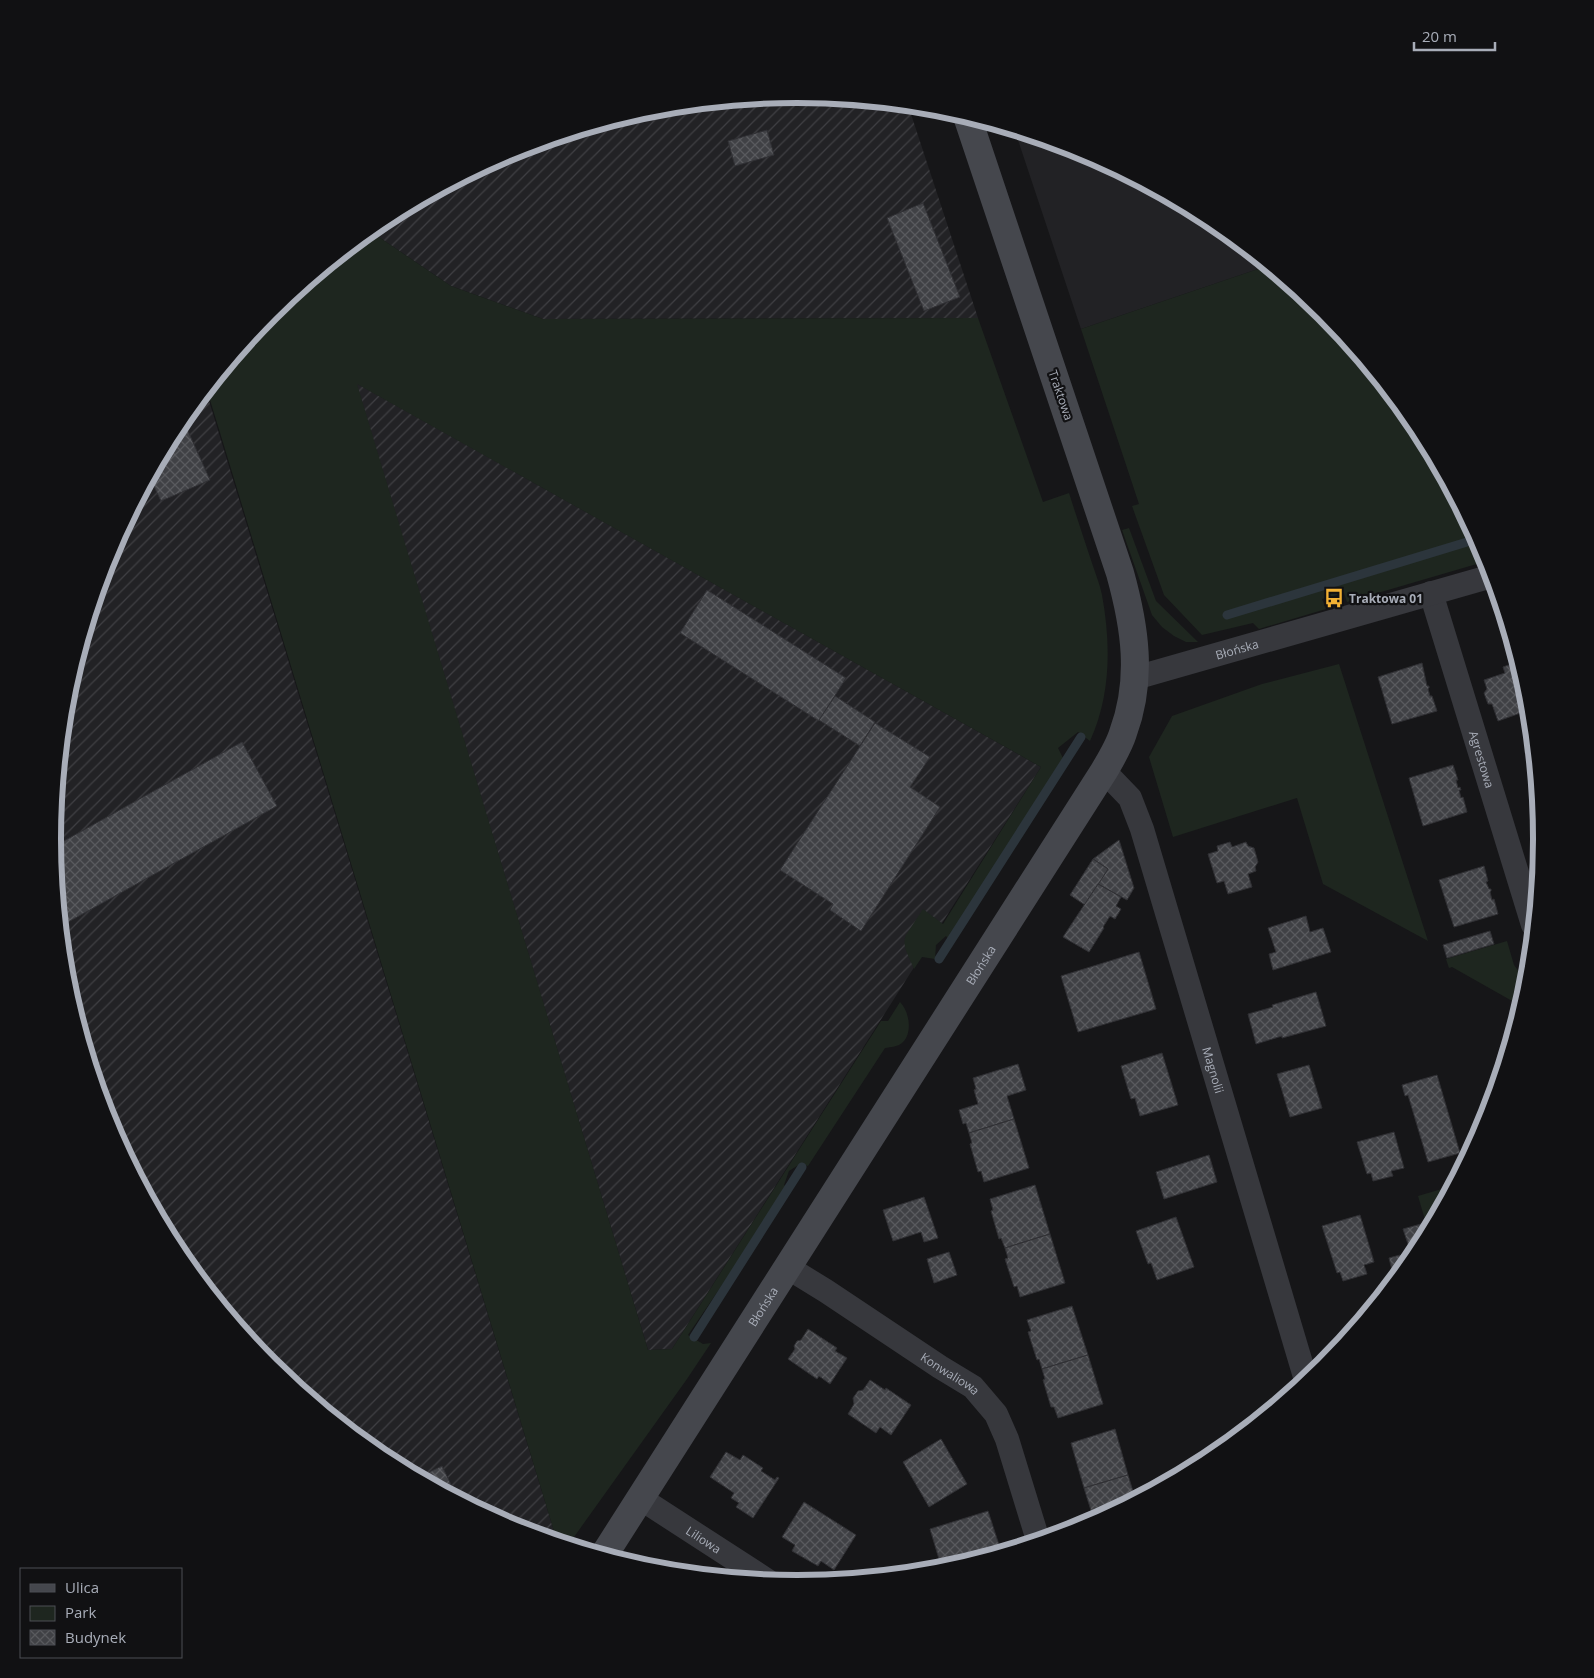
<svg xmlns="http://www.w3.org/2000/svg" width="1594" height="1678" font-family="'Open Sans',sans-serif">
<defs>
<pattern id="industrial-furrows" width="10" height="10" patternUnits="userSpaceOnUse" patternTransform="scale(1.25)"><rect width="10" height="10" fill="#222225"/><path d="M-1 1l2-2M0 10L10 0M9 11l2-2" fill="none" stroke="#3f3f43"/></pattern>
<pattern id="building-cross-hatch" width="8" height="8" patternUnits="userSpaceOnUse" patternTransform="scale(1.25)"><rect width="8" height="8" fill="#404145"/><path d="M0 0l8 8M0 8l8-8" fill="none" stroke="#595a5e"/></pattern>
</defs>
<rect width="100%" height="100%" fill="#161618"/>
<path fill="#222225" d="M 1015,131 L 1082,151 L 1211,220 L 1267,266 L 1081,329 Z"/>
<g fill="url(#industrial-furrows)">
<path d="M 797,95 L 908,105 L 978,318 L 543,319 L 451,286 L 370,231 L 384,220 L 512,151 L 652,109 Z"/>
<path d="M 356,383 L 1041,767 L 672,1349 L 648,1350 Z"/>
<path d="M 206,391 L 557,1541 L 512,1527 L 383,1458 L 270,1365 L 178,1252 L 109,1124 L 67,984 L 53,839 L 67,693 L 109,554 L 178,425 Z"/>
</g>
<g fill="#1e261f">
<path d="M 370,231 L 451,286 L 543,319 L 978,318 L 1043,502 L 1069,493 C 1077,518 1085,542 1093,566 C 1096,575 1100,585 1102,595 C 1111,644 1111,695 1090,741 L 1078,732 L 1058,748 L 1064,760 L 951,936 L 948,938 L 946,936 L 936,945 L 935,959 L 922,957 L 914,969 C 910,958 901,946 906,935 L 923,909 L 943,924 L 1041,767 L 357,384 L 648,1350 L 672,1349 L 881,1021 L 888,1021 L 900,1002 C 909,1011 913,1032 903,1042 C 898,1047 891,1047 885,1048 L 808,1166 L 800,1164 L 789,1171 L 784,1185 L 788,1188 L 688,1335 L 703,1344 L 711,1343 L 687,1379 L 569,1544 L 557,1541 L 207,390 L 271,312 Z"/>
<path d="M 1267,266 L 1324,313 L 1416,426 L 1485,554 L 1487,561 L 1347,602 L 1344,593 L 1322,599 L 1326,609 L 1259,629 L 1253,623 L 1202,635 L 1164,595 L 1132,506 L 1139,504 L 1081,329 Z"/>
<path d="M 1129,528 L 1156,601 L 1198,642 L 1186,642 L 1174,636 L 1162,627 L 1152,615 L 1122,530 Z"/>
<path d="M 1339,664 L 1428,941 L 1323,884 L 1297,798 L 1173,837 L 1149,757 L 1172,716 L 1262,684 Z"/>
<path d="M 1507,941 L 1514,965 L 1527,983 L 1521,1006 L 1452,967 L 1449,968 L 1446,959 Z"/>
<path d="M 1452,1186 L 1428,1230 L 1418,1196 Z"/>
</g>
<g fill="none" stroke-linecap="round" stroke-linejoin="round">
<g stroke="#2c353c" stroke-width="9">
<path d="M 1227,615 L 1477,539"/>
<path d="M 939,959 L 1081,737"/>
<path d="M 694,1337 L 802,1167"/>
</g>
</g>
<g fill="url(#building-cross-hatch)" stroke="#303034">
<path d="M 767,130 L 774,155 L 735,166 L 728,141 Z"/>
<path d="M 923,203 L 960,297 L 924,311 L 887,218 Z"/>
<path d="M 183,420 L 210,480 L 161,501 L 150,478 L 178,425 Z"/>
<path d="M 707,590 L 846,678 L 819,721 L 680,633 Z"/>
<path d="M 1422,663 L 1427,686 L 1429,686 L 1429,688 L 1428,689 L 1430,696 L 1432,696 L 1437,711 L 1392,724 L 1378,677 Z"/>
<path d="M 1514,663 L 1516,669 L 1519,668 L 1527,694 L 1529,710 L 1498,721 L 1492,704 L 1488,704 L 1484,693 L 1487,689 L 1484,680 L 1505,673 L 1503,667 Z"/>
<path d="M 835,696 L 875,722 L 860,746 L 819,720 Z"/>
<path d="M 875,723 L 930,757 L 910,787 L 940,807 L 861,931 L 830,910 L 833,904 L 780,870 Z"/>
<path d="M 242,742 L 277,806 L 61,926 L 53,847 Z"/>
<path d="M 1453,765 L 1458,780 L 1456,780 L 1458,788 L 1460,787 L 1461,790 L 1459,790 L 1461,798 L 1463,797 L 1467,812 L 1423,826 L 1409,778 Z"/>
<path d="M 1119,840 L 1134,888 L 1127,900 L 1098,884 L 1108,869 L 1093,859 Z"/>
<path d="M 1230,842 L 1232,847 L 1246,842 L 1248,846 L 1254,848 L 1258,862 L 1255,867 L 1256,871 L 1248,874 L 1252,887 L 1228,894 L 1224,881 L 1217,883 L 1208,854 L 1218,851 L 1217,846 Z"/>
<path d="M 1093,859 L 1108,869 L 1085,905 L 1070,895 Z"/>
<path d="M 1484,866 L 1488,881 L 1486,882 L 1489,889 L 1491,889 L 1491,891 L 1490,892 L 1492,900 L 1494,899 L 1498,914 L 1454,927 L 1439,880 Z"/>
<path d="M 1098,884 L 1121,897 L 1116,906 L 1121,909 L 1115,919 L 1110,916 L 1103,927 L 1104,928 L 1089,952 L 1063,937 Z"/>
<path d="M 1306,916 L 1310,932 L 1323,928 L 1331,952 L 1273,970 L 1269,954 L 1276,952 L 1268,928 Z"/>
<path d="M 1490,931 L 1494,944 L 1447,958 L 1443,945 Z"/>
<path d="M 1139,952 L 1156,1009 L 1078,1032 L 1061,976 Z"/>
<path d="M 1316,992 L 1326,1026 L 1282,1038 L 1282,1036 L 1256,1044 L 1248,1014 L 1273,1007 L 1272,1005 Z"/>
<path d="M 1162,1053 L 1178,1105 L 1140,1116 L 1135,1098 L 1131,1099 L 1121,1066 Z"/>
<path d="M 1018,1064 L 1026,1090 L 1007,1096 L 1014,1119 L 969,1133 L 966,1123 L 963,1124 L 959,1110 L 978,1104 L 974,1090 L 976,1089 L 973,1078 Z"/>
<path d="M 1309,1065 L 1322,1108 L 1290,1117 L 1277,1074 Z"/>
<path d="M 1437,1075 L 1460,1153 L 1428,1162 L 1408,1095 L 1405,1096 L 1402,1085 Z"/>
<path d="M 1014,1119 L 1029,1168 L 984,1182 L 981,1171 L 978,1172 L 970,1144 L 972,1143 L 969,1133 Z"/>
<path d="M 1394,1132 L 1404,1168 L 1391,1171 L 1393,1176 L 1373,1181 L 1371,1173 L 1367,1174 L 1357,1142 Z"/>
<path d="M 1209,1155 L 1217,1182 L 1164,1199 L 1156,1172 Z"/>
<path d="M 1035,1185 L 1050,1234 L 1005,1248 L 1001,1238 L 999,1239 L 991,1211 L 993,1210 L 990,1199 Z"/>
<path d="M 924,1197 L 938,1238 L 924,1242 L 921,1232 L 893,1241 L 883,1210 Z"/>
<path d="M 1360,1215 L 1374,1262 L 1364,1265 L 1367,1274 L 1343,1281 L 1340,1272 L 1337,1273 L 1322,1226 Z"/>
<path d="M 1176,1217 L 1194,1267 L 1157,1280 L 1151,1263 L 1148,1264 L 1136,1231 Z"/>
<path d="M 1421,1224 L 1425,1237 L 1416,1253 L 1394,1278 L 1389,1258 L 1400,1255 L 1402,1260 L 1412,1256 L 1403,1229 Z"/>
<path d="M 1050,1234 L 1065,1283 L 1020,1297 L 1017,1286 L 1014,1287 L 1005,1259 L 1008,1258 L 1005,1248 Z"/>
<path d="M 949,1252 L 957,1275 L 934,1283 L 927,1259 Z"/>
<path d="M 1072,1306 L 1088,1355 L 1042,1369 L 1039,1359 L 1037,1360 L 1028,1332 L 1031,1331 L 1027,1320 Z"/>
<path d="M 808,1329 L 837,1348 L 835,1351 L 847,1358 L 830,1384 L 819,1376 L 817,1379 L 788,1359 L 795,1349 L 794,1346 L 797,1341 L 801,1340 Z"/>
<path d="M 1088,1355 L 1103,1404 L 1058,1418 L 1054,1407 L 1051,1407 L 1043,1380 L 1045,1379 L 1042,1369 Z"/>
<path d="M 870,1380 L 885,1390 L 886,1388 L 911,1405 L 891,1435 L 880,1427 L 876,1433 L 848,1414 L 854,1404 L 853,1398 L 858,1391 L 863,1390 Z"/>
<path d="M 1115,1429 L 1128,1475 L 1084,1488 L 1071,1443 Z"/>
<path d="M 941,1439 L 967,1484 L 929,1507 L 903,1462 Z"/>
<path d="M 726,1452 L 740,1460 L 743,1455 L 763,1468 L 761,1471 L 775,1480 L 777,1477 L 779,1478 L 753,1518 L 736,1507 L 739,1503 L 731,1498 L 734,1493 L 710,1477 Z"/>
<path d="M 442,1466 L 457,1497 L 419,1477 Z"/>
<path d="M 1128,1475 L 1135,1498 L 1094,1520 L 1084,1488 Z"/>
<path d="M 804,1502 L 856,1535 L 834,1570 L 821,1561 L 818,1566 L 792,1551 L 795,1545 L 782,1537 Z"/>
<path d="M 988,1511 L 1001,1551 L 942,1569 L 930,1529 Z"/>
</g>
<g fill="none" stroke-linecap="round" stroke-linejoin="round">
<g stroke="#37383d" stroke-width="24">
<path id="s1" d="M 1431,593 L 1533,925"/>
<path id="s2" d="M 1135,678 L 1492,576"/>
<path id="s3" d="M 1104,771 L 1130,798 L 1142,829 L 1306,1380"/>
<path id="s4" d="M 787,1267 L 826,1291 L 940,1367 L 973,1387 L 996,1414 L 1007,1439 L 1038,1540"/>
<path id="s5" d="M 640,1498 L 768,1581"/>
</g>
<path stroke="#45474d" stroke-width="28" id="s6" d="M 604,1555 L 1104,771 C 1111,759 1119,746 1123,733 C 1143,679 1135,627 1120,573 L 967,116"/>
</g>
<defs>
<symbol id="bus-bare" viewBox="-9 -9 18 18"><path d="M-5-6H5V4H4V6H2V4H-2V6H-4V4H-5ZM-3.5-4V0h7V-4ZM-3.5 1.2v1.5H-2V1.2ZM2 1.2v1.5H3.5V1.2Z" fill="#f2b134" stroke="#111113" stroke-width="2.5" paint-order="stroke"/></symbol>
</defs>
<g fill-rule="evenodd">
<use href="#bus-bare" x="1320" y="584" width="28" height="28"/>
</g>
<g text-anchor="middle" dominant-baseline="central" stroke-width="4.5" stroke-linejoin="round" paint-order="stroke">
<g font-size="12" fill="#a8adb8" stroke="#111113">
<text transform="translate(1061 395) rotate(71)">Traktowa</text>
<text stroke="none"><textPath href="#s2" startOffset="106">Błońska</textPath></text>
<text stroke="none"><textPath href="#s1" startOffset="174">Agrestowa</textPath></text>
<text stroke="none"><textPath href="#s6" startOffset="700">Błońska</textPath></text>
<text stroke="none"><textPath href="#s3" startOffset="322">Magnolii</textPath></text>
<text stroke="none"><textPath href="#s6" startOffset="295">Błońska</textPath></text>
<text stroke="none"><textPath href="#s4" startOffset="195">Konwaliowa</textPath></text>
<text stroke="none"><textPath href="#s5" startOffset="76">Liliowa</textPath></text>
</g>
<g font-size="12" font-weight="bold" fill="#a8adb8" stroke="#111113" text-anchor="start">
<text x="1349" y="598">Traktowa 01</text>
</g>
</g>
<path d="M0 0H1594V1678H0ZM61 839a736 736 0 1 1 1472 0a736 736 0 1 1-1472 0Z" fill="#111113" fill-rule="evenodd"/>
<path fill="none" stroke="#a8adb8" stroke-width="6" d="M61 839a736 736 0 1 1 1472 0a736 736 0 1 1-1472 0Z"/>
<rect x="20" y="1568" width="162" height="90" fill="#111113" stroke="#4d4f55"/>
<rect x="30" y="1584" width="25" height="8" fill="#45474d" stroke="#4d4f55"/>
<text x="65" y="1593" font-size="15" fill="#a8adb8">Ulica</text>
<rect x="30" y="1606" width="25" height="15" fill="#1e261f" stroke="#4d4f55"/>
<text x="65" y="1618" font-size="15" fill="#a8adb8">Park</text>
<rect x="30" y="1630" width="25" height="15" fill="url(#building-cross-hatch)" stroke="#4d4f55"/>
<text x="65" y="1643" font-size="15" fill="#a8adb8">Budynek</text>
<path d="M1414 42v8h81v-8" fill="none" stroke="#a8adb8" stroke-width="2.5"/>
<text x="1422" y="42" font-size="15" fill="#a8adb8" stroke="#111113" stroke-width="4" paint-order="stroke">20 m</text>
</svg>
